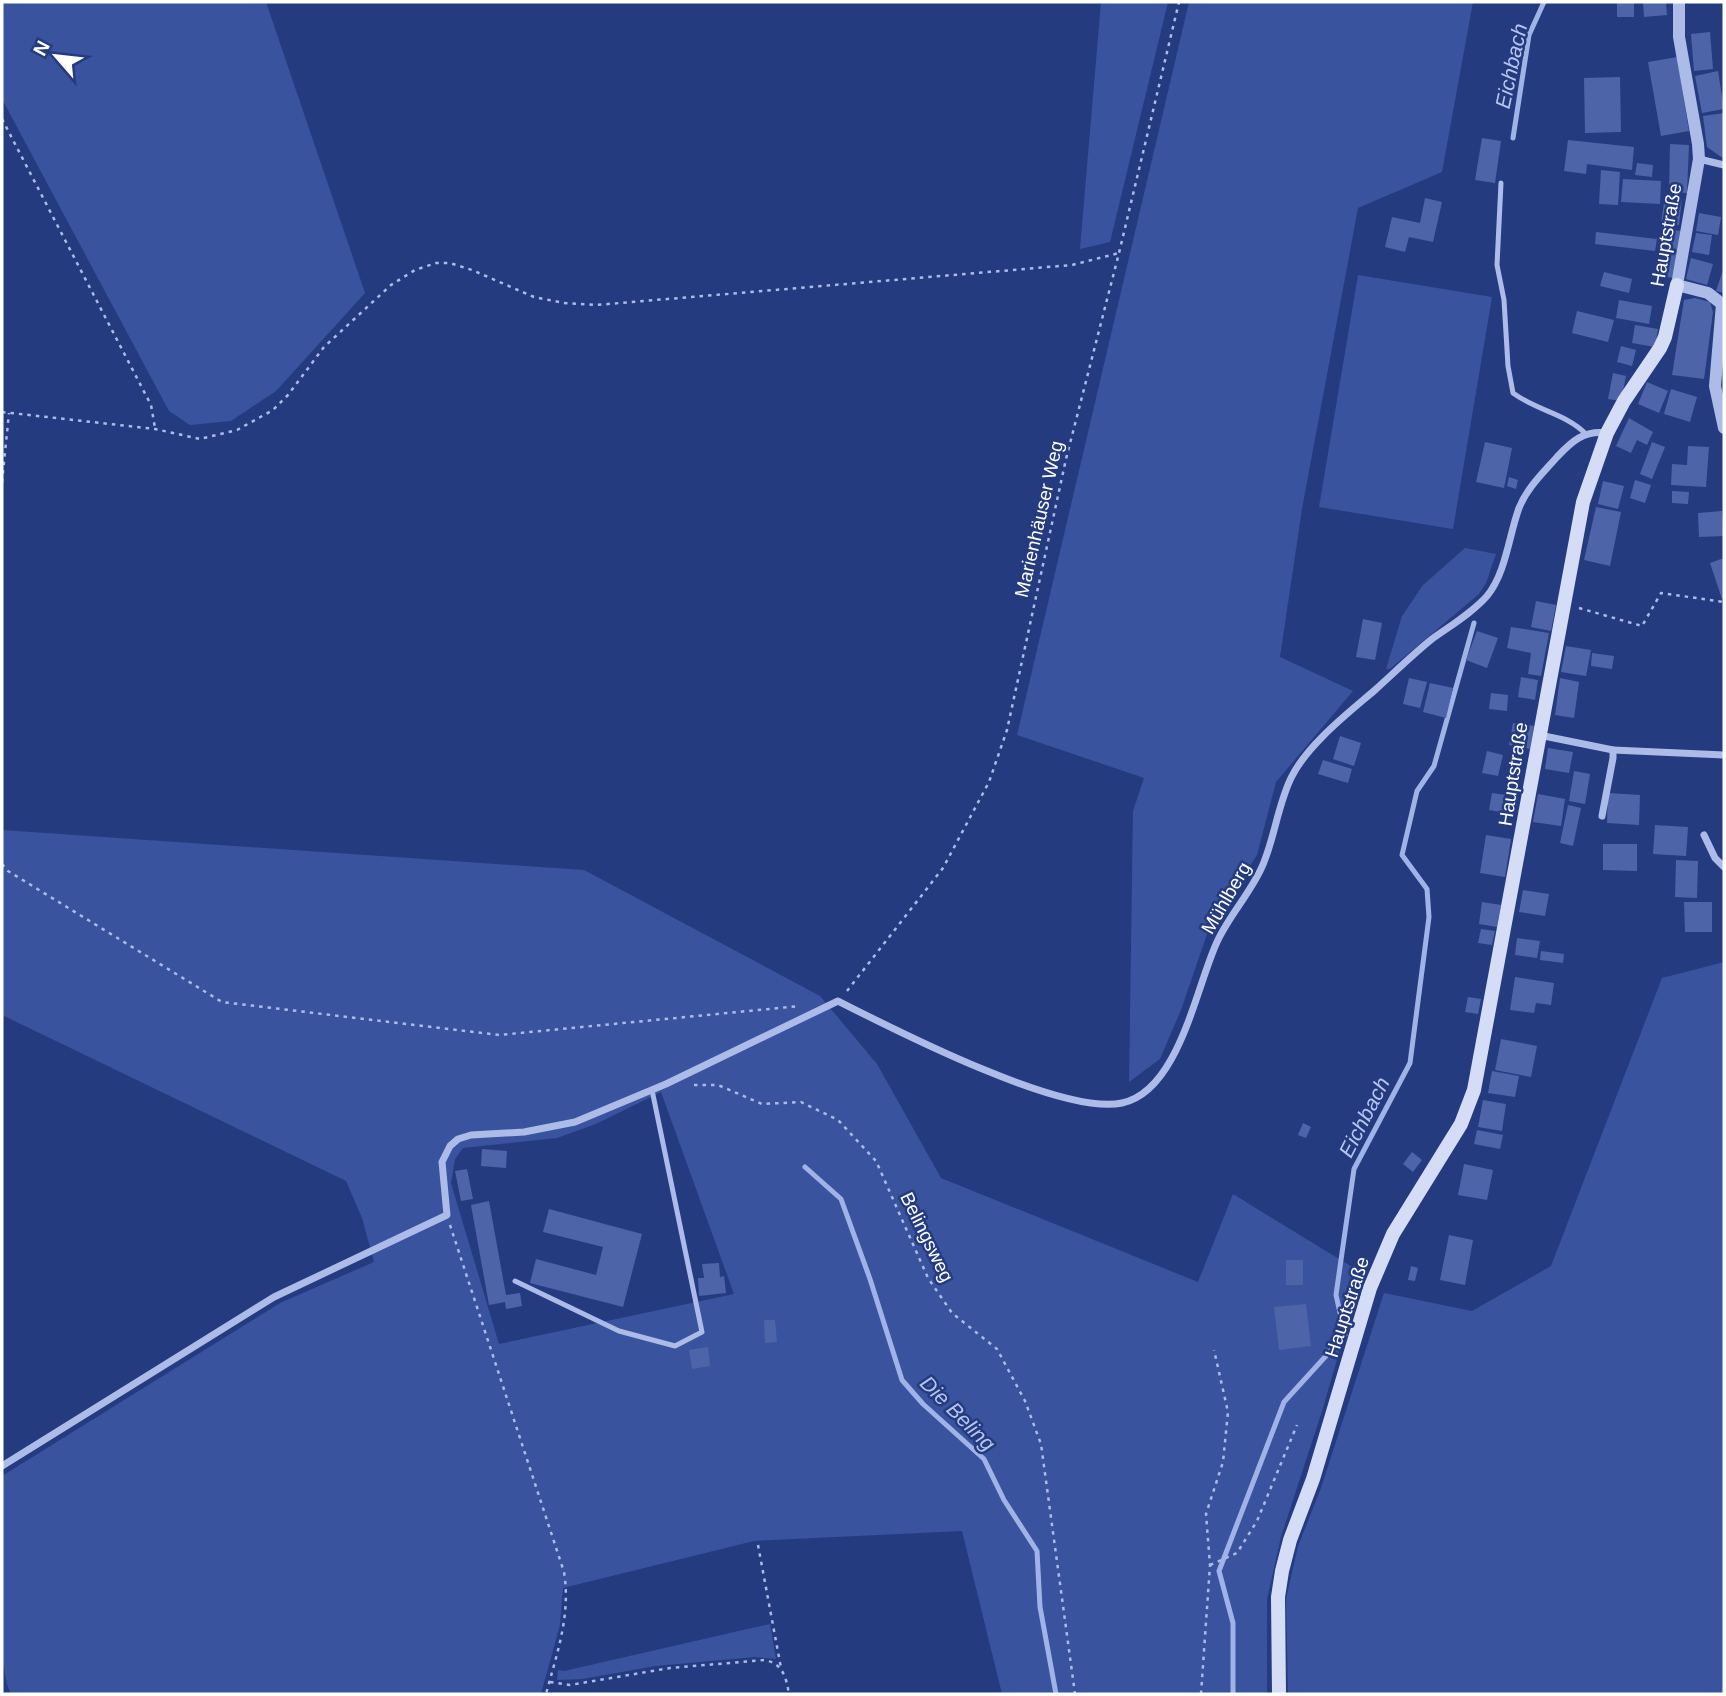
<svg xmlns="http://www.w3.org/2000/svg" width="1726" height="1696" font-family="Arial,sans-serif">
<rect width="100%" height="100%" fill="#253b80"/>
<g fill="#39539e" fill-rule="evenodd">
<path d="M 2,2 L 266,2 L 365,293 L 276,391 L 231,421 L 190,425 L 169,411 L 2,99 Z"/>
<path d="M 1101,2 L 1168,2 L 1110,242 L 1080,249 Z"/>
<path d="M 1189,2 L 1473,2 L 1442,172 L 1358,208 L 1302,509 L 1280,657 L 1353,691 L 1276,782 L 1257,855 L 1207,934 L 1181,1010 L 1160,1059 L 1129,1082 L 1133,811 L 1144,778 L 1017,735 Z"/>
<path d="M 1358,275 L 1492,297 L 1453,529 L 1319,507 Z"/>
<path d="M 1465,548 L 1496,554 L 1486,583 L 1479,594 L 1390,669 L 1386,669 L 1402,616 L 1423,585 Z"/>
<path d="M 2,830 L 584,870 L 820,996 L 877,1064 L 941,1178 L 1198,1282 L 1233,1194 L 1362,1273 L 1323,1408 L 1281,1537 L 1267,1599 L 1267,1694 L 1002,1694 L 962,1531 L 754,1541 L 563,1588 L 560,1625 L 541,1694 L 11,1694 L 7,1685 L 2,1657 L 2,1476 L 280,1303 L 374,1262 L 362,1218 L 346,1181 L 2,1015 ZM 661,1092 L 734,1294 L 499,1344 L 451,1183 L 455,1159 L 463,1148 L 557,1138 L 596,1124 Z"/>
<path d="M 1724,962 L 1724,1694 L 1288,1694 L 1286,1599 L 1298,1546 L 1321,1488 L 1384,1293 L 1472,1311 L 1551,1266 L 1662,978 Z"/>
<path d="M 770,1624 L 776,1659 L 755,1657 L 655,1666 L 583,1679 L 557,1680 L 558,1670 L 564,1671 Z"/>
</g>
<g fill="none" stroke-linecap="round" stroke-linejoin="round">
<g stroke="#a0b3e7" stroke-width="5">
<path d="M 1513,138 L 1529,35 L 1544,2"/>
<path d="M 805,1167 L 841,1199 L 870,1279 L 902,1380 L 923,1404 L 984,1459 L 1004,1500 L 1037,1551 L 1040,1607 L 1056,1694"/>
<path d="M 1233,1694 L 1233,1623 L 1219,1571 L 1284,1402 L 1345,1335 L 1336,1295 L 1354,1169 L 1410,1063 L 1429,917 L 1427,889 L 1402,855 L 1417,791 L 1434,766 L 1474,623"/>
</g>
</g>
<g fill="#4d64a9">
<rect x="1617" y="2" width="17" height="15"/>
<path d="M 1643,2 L 1666,2 L 1667,15 L 1644,17 Z"/>
<path d="M 1710,32 L 1713,69 L 1694,71 L 1691,34 Z"/>
<path d="M 1677,57 L 1689,131 L 1661,136 L 1648,62 Z"/>
<path d="M 1718,71 L 1724,109 L 1702,113 L 1695,76 Z"/>
<path d="M 1620,77 L 1621,132 L 1585,133 L 1584,78 Z"/>
<path d="M 1724,113 L 1724,159 L 1707,147 L 1703,116 Z"/>
<path d="M 1482,138 L 1501,141 L 1495,183 L 1475,180 Z"/>
<path d="M 1568,140 L 1634,147 L 1632,170 L 1587,164 L 1586,174 L 1564,171 Z"/>
<path d="M 1670,144 L 1689,145 L 1687,193 L 1669,192 Z"/>
<path d="M 1637,163 L 1653,165 L 1652,177 L 1635,175 Z"/>
<path d="M 1601,170 L 1620,172 L 1618,205 L 1599,204 Z"/>
<path d="M 1623,179 L 1661,181 L 1660,204 L 1621,202 Z"/>
<path d="M 1665,196 L 1682,198 L 1679,225 L 1661,223 Z"/>
<path d="M 1425,198 L 1442,202 L 1433,242 L 1409,237 L 1405,252 L 1385,247 L 1392,217 L 1420,223 Z"/>
<path d="M 1699,213 L 1721,217 L 1718,235 L 1696,231 Z"/>
<path d="M 1662,228 L 1681,231 L 1674,278 L 1654,275 Z"/>
<path d="M 1596,232 L 1657,239 L 1655,251 L 1595,244 Z"/>
<path d="M 1696,233 L 1712,235 L 1709,255 L 1692,252 Z"/>
<path d="M 1691,258 L 1713,264 L 1707,285 L 1686,279 Z"/>
<path d="M 1724,267 L 1724,293 L 1716,291 Z"/>
<path d="M 1604,272 L 1632,279 L 1629,293 L 1600,286 Z"/>
<path d="M 1695,298 L 1710,302 L 1713,312 L 1704,379 L 1672,375 L 1684,300 Z"/>
<path d="M 1619,300 L 1652,306 L 1649,324 L 1616,318 Z"/>
<path d="M 1577,311 L 1614,320 L 1608,342 L 1572,333 Z"/>
<path d="M 1635,325 L 1658,329 L 1655,347 L 1632,343 Z"/>
<path d="M 1621,346 L 1636,350 L 1632,366 L 1617,362 Z"/>
<path d="M 1613,373 L 1626,376 L 1621,401 L 1608,399 Z"/>
<path d="M 1647,382 L 1668,391 L 1659,413 L 1638,404 Z"/>
<path d="M 1671,389 L 1697,397 L 1690,422 L 1664,414 Z"/>
<path d="M 1629,418 L 1653,432 L 1647,445 L 1637,440 L 1631,453 L 1616,446 Z"/>
<path d="M 1485,442 L 1512,448 L 1504,488 L 1476,482 Z"/>
<path d="M 1652,442 L 1665,447 L 1652,479 L 1640,474 Z"/>
<path d="M 1688,446 L 1709,447 L 1706,487 L 1671,485 L 1672,464 L 1687,465 Z"/>
<path d="M 1509,477 L 1518,480 L 1516,489 L 1507,486 Z"/>
<path d="M 1635,480 L 1651,485 L 1645,503 L 1630,498 Z"/>
<path d="M 1603,481 L 1624,486 L 1618,509 L 1598,504 Z"/>
<path d="M 1672,491 L 1689,492 L 1688,504 L 1672,503 Z"/>
<path d="M 1596,507 L 1621,512 L 1610,566 L 1584,560 Z"/>
<path d="M 1722,511 L 1724,536 L 1699,537 L 1698,513 Z"/>
<path d="M 1724,558 L 1724,598 L 1722,599 L 1710,563 Z"/>
<path d="M 1536,601 L 1556,605 L 1551,631 L 1531,627 Z"/>
<path d="M 1363,619 L 1382,623 L 1375,660 L 1356,657 Z"/>
<path d="M 1511,627 L 1549,633 L 1541,676 L 1528,674 L 1531,653 L 1507,648 Z"/>
<path d="M 1477,631 L 1498,638 L 1487,668 L 1466,660 Z"/>
<path d="M 1566,646 L 1591,650 L 1586,676 L 1561,672 Z"/>
<path d="M 1592,653 L 1614,656 L 1612,669 L 1591,666 Z"/>
<path d="M 1521,677 L 1538,680 L 1535,700 L 1518,697 Z"/>
<path d="M 1409,678 L 1427,682 L 1420,708 L 1403,704 Z"/>
<path d="M 1560,678 L 1579,682 L 1574,718 L 1555,715 Z"/>
<path d="M 1430,683 L 1453,688 L 1446,718 L 1423,712 Z"/>
<path d="M 1491,693 L 1508,695 L 1507,711 L 1489,709 Z"/>
<path d="M 1513,723 L 1534,726 L 1530,749 L 1509,745 Z"/>
<path d="M 1340,736 L 1361,743 L 1354,766 L 1333,759 Z"/>
<path d="M 1548,748 L 1573,752 L 1569,773 L 1545,769 Z"/>
<path d="M 1487,751 L 1503,755 L 1498,776 L 1482,773 Z"/>
<path d="M 1323,760 L 1352,769 L 1348,783 L 1318,774 Z"/>
<path d="M 1574,771 L 1590,774 L 1585,804 L 1569,801 Z"/>
<path d="M 1492,793 L 1514,796 L 1511,814 L 1489,810 Z"/>
<path d="M 1608,793 L 1640,795 L 1639,825 L 1607,823 Z"/>
<path d="M 1538,794 L 1565,799 L 1561,826 L 1533,822 Z"/>
<path d="M 1568,805 L 1581,808 L 1573,846 L 1560,843 Z"/>
<path d="M 1655,825 L 1688,827 L 1686,856 L 1653,854 Z"/>
<path d="M 1486,835 L 1511,839 L 1505,877 L 1480,873 Z"/>
<path d="M 1603,844 L 1637,844 L 1637,871 L 1603,870 Z"/>
<path d="M 1676,860 L 1698,861 L 1697,898 L 1675,897 Z"/>
<path d="M 1523,890 L 1549,894 L 1545,916 L 1519,912 Z"/>
<path d="M 1482,902 L 1501,905 L 1497,927 L 1479,924 Z"/>
<path d="M 1684,902 L 1712,902 L 1712,932 L 1685,932 Z"/>
<path d="M 1481,929 L 1495,931 L 1492,945 L 1478,943 Z"/>
<path d="M 1517,938 L 1540,941 L 1537,958 L 1515,955 Z"/>
<path d="M 1541,951 L 1564,954 L 1563,963 L 1540,960 Z"/>
<path d="M 1515,977 L 1554,983 L 1551,1005 L 1536,1003 L 1534,1013 L 1510,1010 Z"/>
<path d="M 1468,997 L 1481,999 L 1478,1014 L 1465,1012 Z"/>
<path d="M 1501,1039 L 1537,1046 L 1531,1077 L 1495,1070 Z"/>
<path d="M 1492,1071 L 1519,1076 L 1515,1097 L 1488,1093 Z"/>
<path d="M 1483,1100 L 1506,1104 L 1502,1131 L 1478,1127 Z"/>
<path d="M 1303,1123 L 1311,1127 L 1306,1138 L 1298,1135 Z"/>
<path d="M 1477,1130 L 1503,1135 L 1500,1149 L 1474,1144 Z"/>
<path d="M 482,1149 L 507,1151 L 506,1168 L 481,1166 Z"/>
<path d="M 1412,1152 L 1422,1160 L 1413,1172 L 1403,1164 Z"/>
<path d="M 1464,1164 L 1493,1170 L 1487,1200 L 1458,1195 Z"/>
<path d="M 467,1169 L 473,1199 L 461,1201 L 455,1171 Z"/>
<path d="M 489,1201 L 506,1295 L 520,1293 L 522,1306 L 506,1309 L 505,1302 L 489,1305 L 471,1205 Z"/>
<path d="M 549,1209 L 642,1234 L 623,1307 L 530,1283 L 536,1259 L 596,1275 L 603,1247 L 543,1232 Z"/>
<path d="M 1449,1235 L 1473,1240 L 1465,1285 L 1440,1280 Z"/>
<rect x="1286" y="1260" width="17" height="25"/>
<path d="M 719,1263 L 720,1277 L 724,1276 L 726,1293 L 699,1296 L 698,1278 L 704,1278 L 702,1264 Z"/>
<path d="M 1411,1266 L 1418,1268 L 1415,1281 L 1408,1280 Z"/>
<path d="M 1306,1304 L 1311,1346 L 1279,1350 L 1274,1307 Z"/>
<path d="M 764,1320 L 775,1320 L 777,1342 L 765,1343 Z"/>
<path d="M 708,1347 L 710,1366 L 692,1369 L 689,1350 Z"/>
</g>
<g fill="none" stroke-linecap="round" stroke-linejoin="round">
<g stroke="#acbbe7" stroke-width="2.5" stroke-dasharray="3.5 5" stroke-linecap="butt">
<path d="M 2,119 L 151,405 L 155,428"/>
<path d="M 2,412 L 155,429 L 200,439 L 237,430 L 273,410 L 288,395 L 324,347 L 391,285 L 415,270 L 436,263 L 450,263 L 472,270 L 534,297 L 564,303 L 596,305 L 1072,265 L 1119,253"/>
<path d="M 2,482 L 9,413"/>
<path d="M 1579,608 L 1642,626 L 1661,593 L 1724,602"/>
<path d="M 2,864 L 8,871 L 222,1002 L 499,1035 L 800,1006"/>
<path d="M 847,991 L 943,868 L 989,782 L 1007,730 L 1066,459 L 1119,253 L 1179,2"/>
<path d="M 694,1085 L 718,1085 L 762,1104 L 801,1102 L 838,1120 L 876,1161 L 928,1278 L 952,1313 L 997,1349 L 1025,1401 L 1041,1444 L 1075,1694"/>
<path d="M 450,1225 L 564,1572 C 571,1615 557,1653 546,1694"/>
<path d="M 758,1545 L 781,1668"/>
<path d="M 1210,1565 L 1237,1553 L 1257,1521 L 1297,1425"/>
<path d="M 550,1682 L 570,1685 L 670,1668 L 765,1660 C 783,1664 786,1677 789,1694"/>
<path d="M 1201,1694 L 1210,1565 L 1206,1514 L 1223,1462 L 1228,1412 L 1214,1350"/>
</g>
<g stroke="#acbbe7" stroke-width="5">
<path d="M 1501,183 L 1497,265 L 1504,300 L 1508,366 L 1513,393 C 1537,411 1565,413 1586,434"/>
<path d="M 515,1281 L 619,1331 L 675,1346 L 702,1332 L 652,1090"/>
</g>
<g stroke="#acbbe7" stroke-width="7">
<path d="M 1699,159 L 1724,165"/>
<path d="M 1539,735 L 1613,750 L 1613,758 L 1602,816"/>
<path d="M 1613,750 L 1724,755"/>
<path d="M 1704,835 L 1715,858 L 1724,867"/>
<path d="M 2,1466 L 274,1297 L 447,1215 L 442,1162 L 450,1146 L 458,1139 L 471,1135 L 524,1132 L 575,1122 L 666,1084 L 838,1001 C 895,1030 1063,1116 1122,1103 C 1179,1091 1196,987 1217,942 C 1229,915 1254,889 1264,862 C 1275,835 1278,805 1291,778 C 1307,745 1347,714 1375,690 C 1394,673 1412,655 1432,639 C 1450,626 1472,613 1487,596 C 1506,573 1509,535 1519,508 C 1527,488 1543,473 1557,457 C 1572,441 1584,430 1607,433"/>
</g>
<path stroke="#acbbe7" stroke-width="12" d="M 1679,2 L 1679,37 L 1698,144 L 1699,159 L 1677,285 L 1708,293 L 1722,304 L 1715,386 L 1724,428"/>
<path stroke="#d5ddf6" stroke-width="14" d="M 1279,1694 L 1278,1597 L 1282,1571 L 1290,1540 L 1313,1479 L 1370,1288 L 1393,1234 L 1461,1124 L 1474,1090 L 1583,502 L 1607,433 L 1624,401 L 1660,348 L 1665,337 L 1677,285"/>
</g>
<g text-anchor="middle" dominant-baseline="central" stroke-width="5" stroke-linejoin="round" paint-order="stroke">
<g font-size="19" fill="#fff" stroke="#253b80">
<text transform="translate(1666 235) rotate(-80)">Hauptstraße</text>
<text transform="translate(1039 519) rotate(-77)">Marienhäuser Weg</text>
<text transform="translate(1513 774) rotate(-81)">Hauptstraße</text>
<text transform="translate(1226 898) rotate(-60)">Mühlberg</text>
<text transform="translate(927 1237) rotate(64)">Belingsweg</text>
<text transform="translate(1347 1307) rotate(-72)">Hauptstraße</text>
</g>
<g font-size="21" font-style="italic" fill="#b7c6ee" stroke="#253b80">
<text transform="translate(1511 66) rotate(-78)">Eichbach</text>
<text transform="translate(1364 1117) rotate(-63)">Eichbach</text>
<text transform="translate(958 1413) rotate(45)">Die Beling</text>
</g>
</g>
<rect width="1726" height="1696" fill="none" stroke="#ffffff" stroke-width="7"/>
<g transform="translate(56 56) rotate(298)" stroke="#253b80" stroke-width="5" paint-order="stroke">
<path d="M0-5L12 26L0 18L-12 26Z" fill="#ffffff"/>
<text y="-10" font-size="19" font-weight="bold" text-anchor="middle" fill="#ffffff">N</text>
</g>
</svg>
